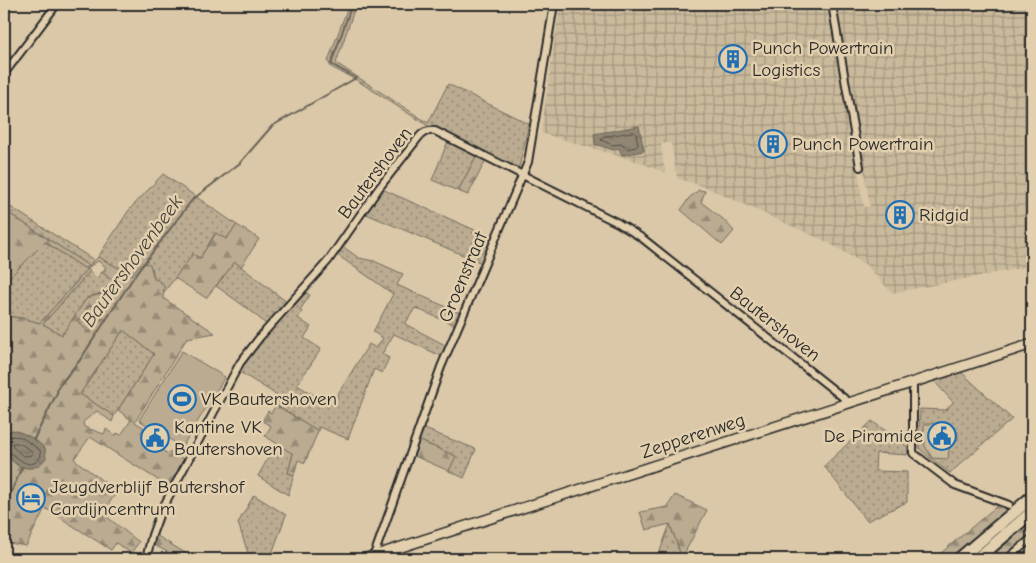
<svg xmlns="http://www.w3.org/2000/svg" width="1036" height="563" font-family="'Comic Neue',sans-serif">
<defs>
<pattern id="industrial-grid" width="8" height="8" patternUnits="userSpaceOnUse" patternTransform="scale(1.25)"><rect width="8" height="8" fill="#caba9c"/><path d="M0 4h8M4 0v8" fill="none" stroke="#a4977f"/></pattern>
<pattern id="grass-dots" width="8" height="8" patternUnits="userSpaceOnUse" patternTransform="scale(1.25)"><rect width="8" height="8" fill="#baab91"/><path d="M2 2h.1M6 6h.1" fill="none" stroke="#978b77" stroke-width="1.8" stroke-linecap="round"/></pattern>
<pattern id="forest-firs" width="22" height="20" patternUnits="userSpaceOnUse" patternTransform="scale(1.25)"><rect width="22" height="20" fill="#baab91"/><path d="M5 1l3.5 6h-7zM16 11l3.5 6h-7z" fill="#978b77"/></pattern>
<pattern id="water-ripples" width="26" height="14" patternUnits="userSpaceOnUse" patternTransform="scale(1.25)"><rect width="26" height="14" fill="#908673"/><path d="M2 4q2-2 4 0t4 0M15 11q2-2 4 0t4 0" fill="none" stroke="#766e5f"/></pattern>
</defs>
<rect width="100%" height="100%" fill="#dbc8a8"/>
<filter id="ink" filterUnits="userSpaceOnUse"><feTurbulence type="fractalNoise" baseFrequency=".02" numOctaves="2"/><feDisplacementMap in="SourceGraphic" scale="10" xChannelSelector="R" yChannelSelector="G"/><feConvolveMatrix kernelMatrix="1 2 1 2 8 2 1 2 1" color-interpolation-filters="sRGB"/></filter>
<g filter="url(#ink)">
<path fill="#caba9c" d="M 953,402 L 991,439 L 948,473 L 922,450 L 922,409 L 946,410 Z"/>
<path fill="url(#industrial-grid)" d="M 560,4 L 829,4 L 864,207 L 870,206 L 835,4 L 1032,4 L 1032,266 L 892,293 L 866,265 L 827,242 L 705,187 L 677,178 L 671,143 L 661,144 L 665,173 L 642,163 L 541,133 Z"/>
<g fill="url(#grass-dots)" stroke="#726b5e">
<path d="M 349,4 L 356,4 L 336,63 L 428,123 L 448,84 L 529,124 L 519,167 L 515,168 L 428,126 L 358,81 L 331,67 L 328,61 Z"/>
<path d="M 448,141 L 477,155 L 458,191 L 432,180 Z"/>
<path d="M 163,174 L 237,225 L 226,239 L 215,233 L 200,259 L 193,255 L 164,292 L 163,286 L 154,279 L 152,268 L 133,276 L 98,257 L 129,210 Z"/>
<path d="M 382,189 L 493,238 L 482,263 L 364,213 Z"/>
<path d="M 4,203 L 94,260 L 89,266 L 4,210 Z"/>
<path d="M 45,242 L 84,268 L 89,267 L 40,323 L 22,318 L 4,316 L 4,283 Z"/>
<path d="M 342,246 L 359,258 L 374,261 L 403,274 L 397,285 L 460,313 L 455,325 L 415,308 L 405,324 L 447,346 L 443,357 L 394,334 L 382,354 L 389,358 L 382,373 L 374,369 L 348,439 L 319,427 L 318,431 L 276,405 L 280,397 L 238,371 L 256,347 L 306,293 L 310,295 L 300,310 L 302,312 L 298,318 L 311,327 L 304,338 L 321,349 L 297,385 L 331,405 L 369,344 L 376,348 L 383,338 L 373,332 L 393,294 L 336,254 Z"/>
<path d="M 235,262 L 288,303 L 268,326 L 251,311 L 216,286 Z"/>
<path d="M 90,271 L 97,278 L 102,272 L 121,287 L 91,296 L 86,299 L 62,335 L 43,324 Z"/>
<path d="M 95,304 L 104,312 L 89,333 L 78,321 L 88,307 Z"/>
<path d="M 123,330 L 154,354 L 114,416 L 80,394 Z"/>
<path d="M 960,371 L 1012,419 L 950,473 L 930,458 L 919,448 L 919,440 L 925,440 L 925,446 L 932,458 L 948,459 L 950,440 L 958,440 L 958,432 L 949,433 L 948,424 L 924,424 L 924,432 L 919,432 L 920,409 L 946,410 L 953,402 L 934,381 Z"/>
<path d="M 872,421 L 908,447 L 907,455 L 876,453 L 875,471 L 907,472 L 907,502 L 867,521 L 824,466 Z"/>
<path d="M 422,428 L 476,449 L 464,478 L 449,471 L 455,456 L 418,440 Z"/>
<path d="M 277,442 L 293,454 L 288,473 L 294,475 L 288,495 L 258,476 Z"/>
<path d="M 254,495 L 286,515 L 270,559 L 250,559 L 238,523 Z"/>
<path d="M 670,524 L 682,558 L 657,559 Z"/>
</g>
<g fill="url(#forest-firs)" stroke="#726b5e" fill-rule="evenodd">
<path d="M 477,155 L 486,160 L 468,195 L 458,191 Z"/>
<path d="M 699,190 L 705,191 L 701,202 L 723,219 L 734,231 L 722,245 L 681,210 L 689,198 Z"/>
<path d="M 4,210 L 89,266 L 98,257 L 132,275 C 137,268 140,262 150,264 L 154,279 L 158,280 L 164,286 L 163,298 L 215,333 L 187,338 L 135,422 L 146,429 L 142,438 L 168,454 L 170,451 L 185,460 L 169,487 L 90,437 L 74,459 L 117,492 L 102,513 L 139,542 L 131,553 L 116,543 L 111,550 L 45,508 L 26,546 L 4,542 L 4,453 L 19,467 L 32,468 L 44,448 L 33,438 L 12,430 L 4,436 L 4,316 L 22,318 L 40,323 L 88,269 L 90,271 L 43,324 L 62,335 L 86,299 L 120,287 L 102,272 L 106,267 L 98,261 L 89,267 L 84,268 L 45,242 L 4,283 ZM 96,304 L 104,312 L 89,332 L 80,324 L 78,321 L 88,307 ZM 123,330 L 154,354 L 118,410 L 131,420 L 121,435 L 117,433 L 115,436 L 106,429 L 104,434 L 84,427 L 83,422 L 97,411 L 112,422 L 114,416 L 80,394 Z"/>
<path d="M 237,225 L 259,239 L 241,267 L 235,262 L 206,298 L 175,278 L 193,254 L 200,258 L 216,233 L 226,239 Z"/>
<path d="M 276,405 L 318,431 L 305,463 L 298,460 L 294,475 L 288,473 L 293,454 L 265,436 L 271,426 L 262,421 L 268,411 L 271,413 Z"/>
<path d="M 418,440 L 456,456 L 449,471 L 412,455 Z"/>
<path d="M 675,495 L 707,510 L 682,558 L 670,524 L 646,530 L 640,512 L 667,507 Z"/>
<path d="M 998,505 L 1008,509 L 950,559 L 934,559 Z"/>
<path d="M 1032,522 L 1032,533 L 1002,559 L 988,559 Z"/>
<path d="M 154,534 L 195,559 L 181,559 L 152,544 Z"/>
</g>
<path fill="#baab91" stroke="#726b5e" d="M 182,351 L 225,377 L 182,447 L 139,420 Z"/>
<g fill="url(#water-ripples)" stroke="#686256">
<path d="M 639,126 L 644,151 L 622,155 L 619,148 L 613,150 L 595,144 L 594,134 Z"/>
<path d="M 12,430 C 26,433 34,439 45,448 L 46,458 C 32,476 17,467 4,453 L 4,436 Z"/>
</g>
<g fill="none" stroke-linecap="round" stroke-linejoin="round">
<g stroke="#534f48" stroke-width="1">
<path d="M 634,132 L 636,134 L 638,145 L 636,147 L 626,149 L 621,144 L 612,145 L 601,140 L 603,137 Z"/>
<path d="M 4,439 L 13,436 L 21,437 L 40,450 L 41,456 C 28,476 16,452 4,450"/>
<path d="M 13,443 C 21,442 27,448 32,452 L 32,455 L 23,456 L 13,447 Z"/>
</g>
<g stroke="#686256" stroke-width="2">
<path d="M 34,439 L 57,393 L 58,387 L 80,360 L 133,278 L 192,200 L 240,163 L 272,126 L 356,78 L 331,64 L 352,4"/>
<path d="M 4,509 L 22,467"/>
</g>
<defs>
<g id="street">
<path d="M 832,4 L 860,167"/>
<path d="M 4,74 L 57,4"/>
<path d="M 913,382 L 913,453 L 955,485 L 1009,505"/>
<path d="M 373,558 L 441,367 L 528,162 L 554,4"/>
<path d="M 146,559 L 152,535 L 160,513 L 240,363 L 260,337 L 328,261 L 379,188 L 419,137 C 423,132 427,130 435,131 L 618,223 L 642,238 L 850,403"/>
<path d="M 1007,559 L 1032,538"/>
</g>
<path id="secondary" d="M 364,559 L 1032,344"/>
<g id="highway">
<path d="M 959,559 L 1032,497"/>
<path d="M 977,559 L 1032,512"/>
</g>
</defs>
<use href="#street" stroke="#2b2b2b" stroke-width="10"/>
<use href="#secondary" stroke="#2b2b2b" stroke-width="12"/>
<use href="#highway" stroke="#2b2b2b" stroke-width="15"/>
<use href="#street" stroke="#e2cfad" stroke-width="6"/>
<use href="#secondary" stroke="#e2cfad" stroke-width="9"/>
<use href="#highway" stroke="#e2cfad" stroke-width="11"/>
</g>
</g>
<defs>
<symbol id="building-ring" viewBox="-11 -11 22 22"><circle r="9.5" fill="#e2cfad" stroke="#1f6fb2" stroke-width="1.5"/><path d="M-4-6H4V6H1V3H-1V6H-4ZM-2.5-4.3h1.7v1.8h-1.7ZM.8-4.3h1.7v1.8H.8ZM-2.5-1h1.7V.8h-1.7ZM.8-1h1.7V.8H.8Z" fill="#1f6fb2"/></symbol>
<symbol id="stadium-ring" viewBox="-11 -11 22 22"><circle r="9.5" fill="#e2cfad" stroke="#1f6fb2" stroke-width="1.5"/><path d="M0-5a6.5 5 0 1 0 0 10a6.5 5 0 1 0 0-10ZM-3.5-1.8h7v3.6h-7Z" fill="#1f6fb2"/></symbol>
<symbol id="civic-ring" viewBox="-11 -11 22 22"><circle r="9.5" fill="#e2cfad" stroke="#1f6fb2" stroke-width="1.5"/><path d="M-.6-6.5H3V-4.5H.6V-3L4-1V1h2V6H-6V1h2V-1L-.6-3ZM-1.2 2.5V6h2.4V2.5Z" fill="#1f6fb2"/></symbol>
<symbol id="hotel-ring" viewBox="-11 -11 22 22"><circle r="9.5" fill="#e2cfad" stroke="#1f6fb2" stroke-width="1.5"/><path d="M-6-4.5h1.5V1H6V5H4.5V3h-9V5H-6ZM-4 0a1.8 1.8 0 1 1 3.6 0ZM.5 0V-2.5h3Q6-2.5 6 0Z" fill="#1f6fb2"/></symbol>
</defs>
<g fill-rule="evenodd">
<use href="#building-ring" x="717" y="43" width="32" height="32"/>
<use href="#building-ring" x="757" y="128" width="32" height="32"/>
<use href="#building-ring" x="884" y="199" width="32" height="32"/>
<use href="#stadium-ring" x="166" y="383" width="32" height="32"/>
<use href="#civic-ring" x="926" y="420" width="32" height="32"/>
<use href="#civic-ring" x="139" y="422" width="32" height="32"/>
<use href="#hotel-ring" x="15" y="482" width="32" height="32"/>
</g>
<g text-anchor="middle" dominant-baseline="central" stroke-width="5" stroke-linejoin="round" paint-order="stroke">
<g font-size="19" fill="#2b2b2b" stroke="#e2cfad" text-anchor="start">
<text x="752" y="48">Punch Powertrain<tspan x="752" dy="22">Logistics</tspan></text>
<text x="792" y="144">Punch Powertrain</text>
<text x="919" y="215">Ridgid</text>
<text x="201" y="399">VK Bautershoven</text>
<text x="174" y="427">Kantine VK<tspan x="174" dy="22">Bautershoven</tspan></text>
<text x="923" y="436" text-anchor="end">De Piramide</text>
<text x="50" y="487">Jeugdverblijf Bautershof<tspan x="50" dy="22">Cardijncentrum</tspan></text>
</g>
<g font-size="19" fill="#2b2b2b" stroke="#e2cfad">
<text transform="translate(375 173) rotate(-53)">Bautershoven</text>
<text transform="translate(463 277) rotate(-67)">Groenstraat</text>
<text transform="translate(775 324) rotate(38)">Bautershoven</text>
<text transform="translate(693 436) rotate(-18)">Zepperenweg</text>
</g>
<g font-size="20" font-style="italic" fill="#44423d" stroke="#e2cfad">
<text transform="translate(132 261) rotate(-54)">Bautershovenbeek</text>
</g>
</g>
<rect width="1036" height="563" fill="none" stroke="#e2cfad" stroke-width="20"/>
<rect x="10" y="10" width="1016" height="543" fill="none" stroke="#2b2b2b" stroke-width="2" filter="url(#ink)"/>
</svg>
